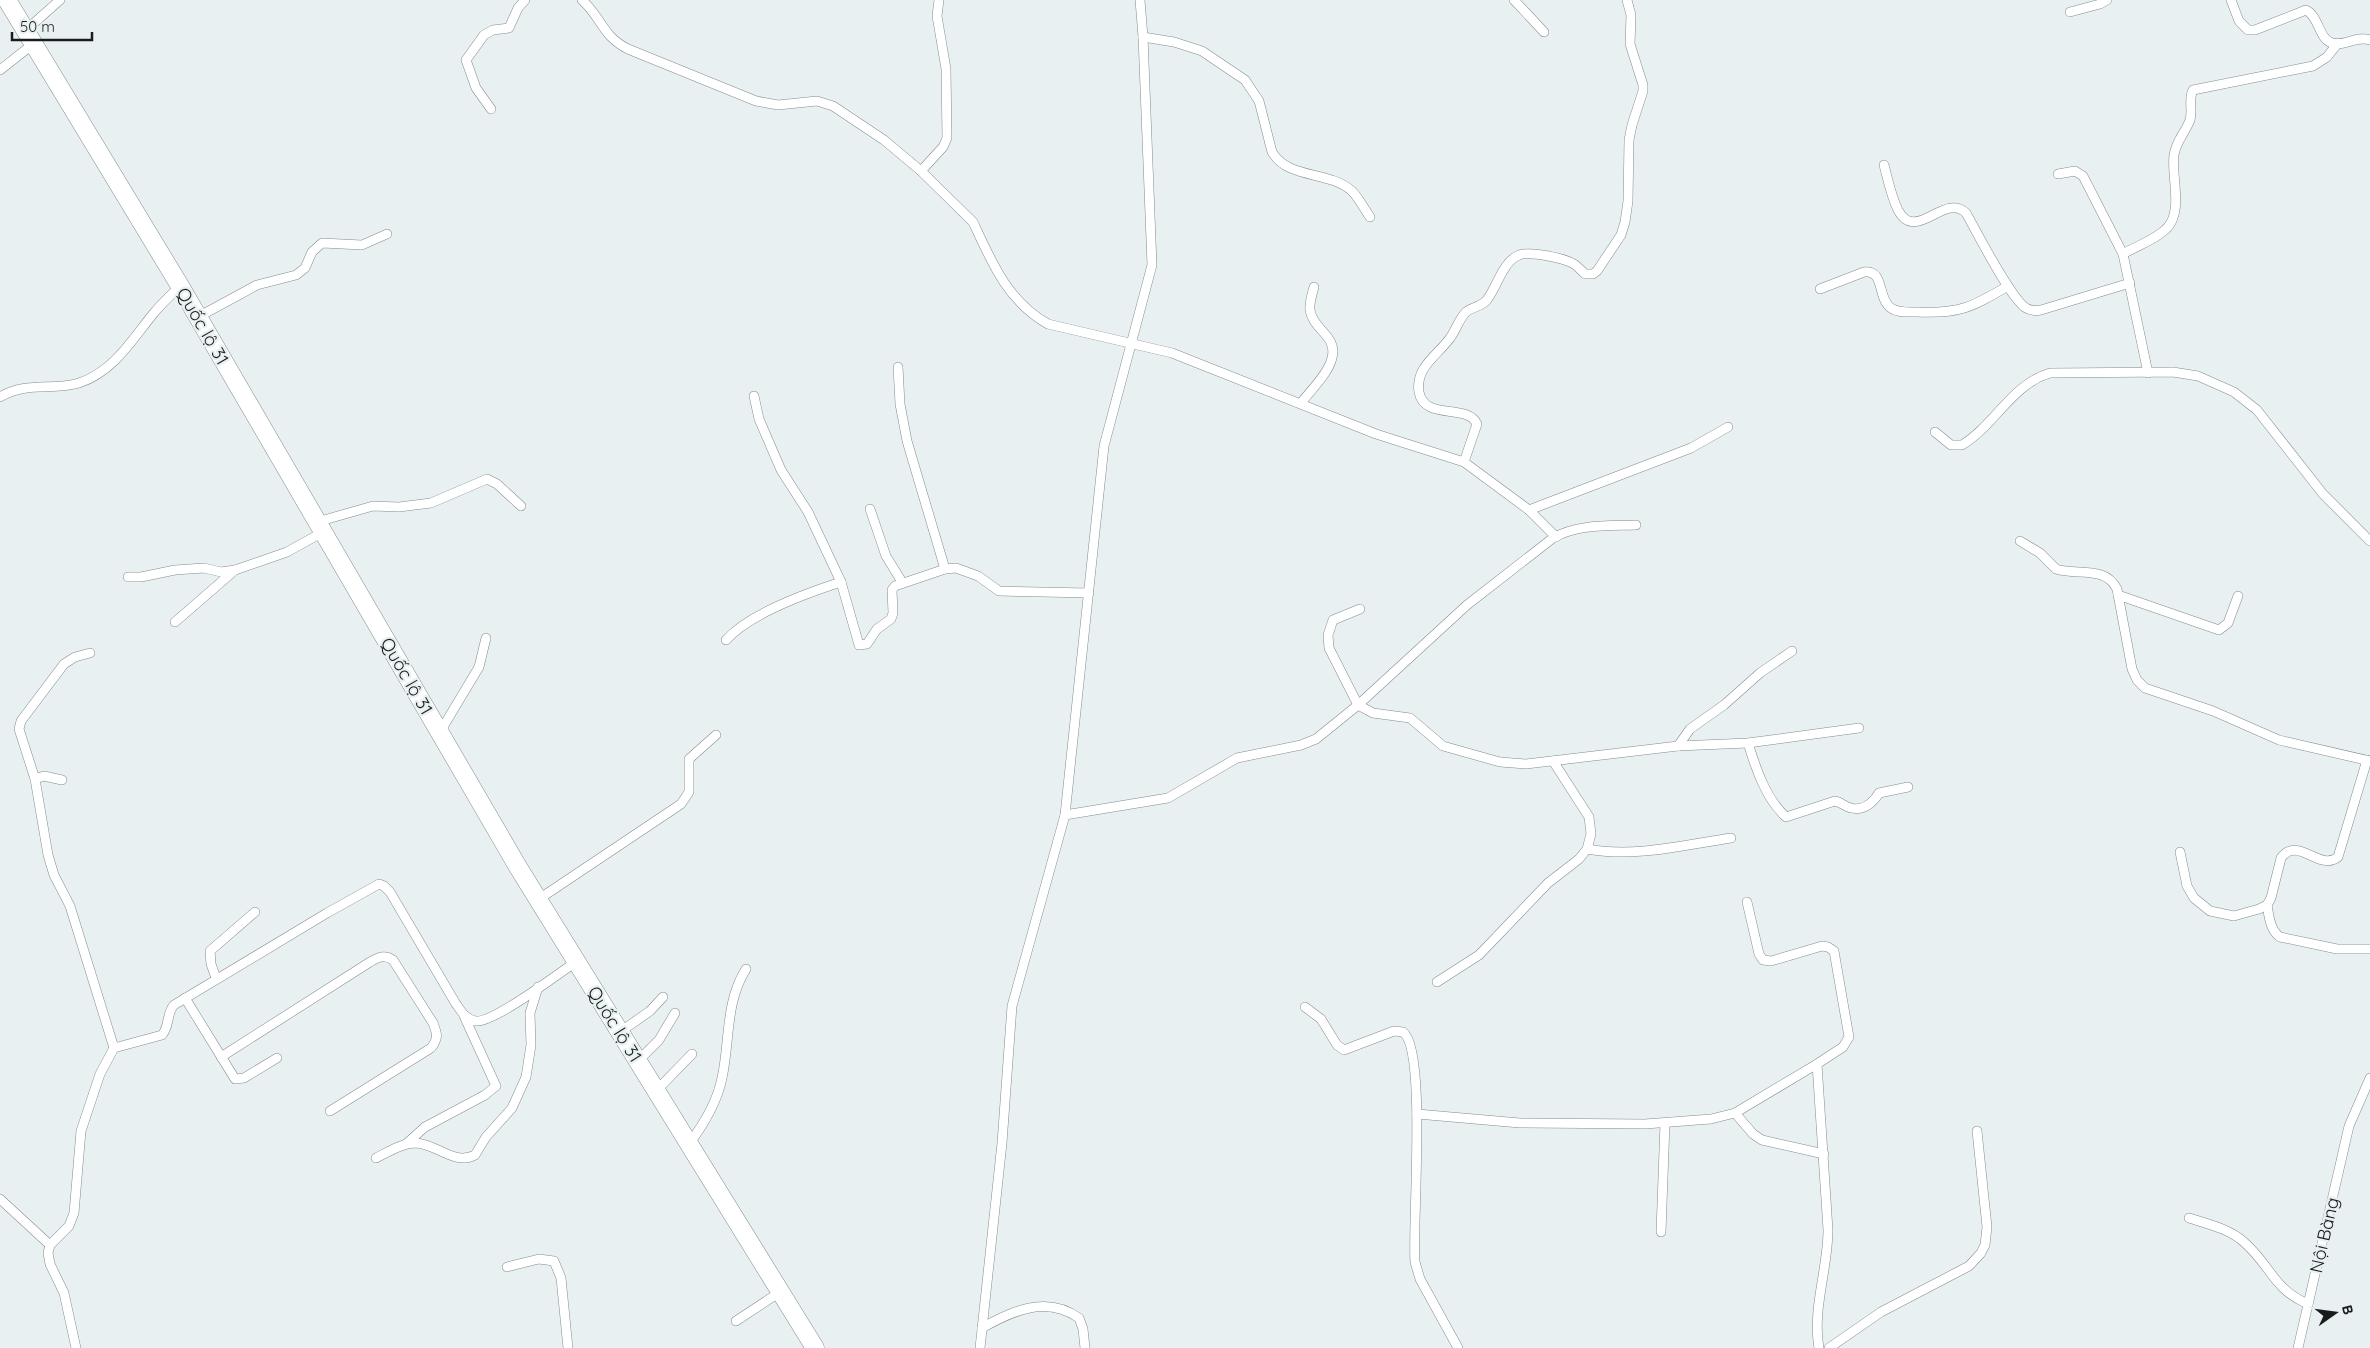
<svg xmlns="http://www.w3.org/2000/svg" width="2370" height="1348" font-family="Quicksand,sans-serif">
<rect width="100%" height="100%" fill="#e8f0f2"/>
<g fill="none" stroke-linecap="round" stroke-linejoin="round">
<defs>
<g id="street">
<path d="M 582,0 C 602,18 602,36 628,49 L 756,101 L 778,105 L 817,101 L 833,106 L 884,140 L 921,171 L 973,222 C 991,261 1008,302 1048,324 L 1172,353 L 1376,434 L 1464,462 L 1477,424 C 1468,403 1424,421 1419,392 C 1415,367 1438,355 1450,338 C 1456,330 1459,319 1466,312 C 1472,307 1480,307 1486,301 C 1497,288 1502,262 1519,255 C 1530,251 1564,258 1574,264 C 1578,267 1582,271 1585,274 L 1593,274 L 1597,271 L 1621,235 L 1625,222 L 1628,201 L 1629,140 L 1632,125 L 1643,91 L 1643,85 L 1630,44 L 1631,15 L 1627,0"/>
<path d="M 1514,0 L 1544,32"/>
<path d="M 2231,0 L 2239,21 L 2248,30 L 2255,30 L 2306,10 C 2319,16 2318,38 2332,43 C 2344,47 2357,35 2370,40"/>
<path d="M 2070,12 L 2100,4 L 2107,0"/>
<path d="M 25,31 L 60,0"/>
<path d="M 1143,37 L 1174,42 L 1202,51 L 1245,80 L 1259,101 L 1272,152 C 1289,180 1328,170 1352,191 C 1359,198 1364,209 1370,217"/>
<path d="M 0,70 L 33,44"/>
<path d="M 491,109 L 476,88 L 466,60 L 484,35 L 493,30 L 509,28 L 518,8 L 525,0"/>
<path d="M 1884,165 C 1888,180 1891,196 1898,210 C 1916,244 1944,192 1966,213 C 1977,232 2010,298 2026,308 C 2031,311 2035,311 2041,310 L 2130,283"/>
<path d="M 921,171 L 943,147 L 947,138 L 946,69 L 937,16 L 939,0"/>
<path d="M 2058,174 L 2075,171 L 2083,176 L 2123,254 L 2148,373"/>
<path d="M 2123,254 C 2136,246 2155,240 2166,229 C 2184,212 2171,177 2174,155 C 2176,141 2185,133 2190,120 C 2193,110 2188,99 2193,90 L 2313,66 L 2327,57 L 2338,43"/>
<path d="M 1820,289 L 1864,272 C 1885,269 1877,299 1891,308 C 1898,313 1909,312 1917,312 C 1960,314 1972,307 2008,286"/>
<path d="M 198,317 L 257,285 L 296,275 L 305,268 L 312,252 L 322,243 L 362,245 L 387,234"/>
<path d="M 898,367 L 900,404 L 907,441 L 945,569"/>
<path d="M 754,396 L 759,419 L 781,470 L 808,512 L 841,582 L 859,645 L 867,644 L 877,629 L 891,619 L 893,613 L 892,590 L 895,586 L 945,569 L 956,568 L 978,576 L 999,591 L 1089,593"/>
<path d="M 0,397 C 27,381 52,391 79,383 C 113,372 132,340 153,314 C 161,304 171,295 180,286"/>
<path d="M 1301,403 C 1311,390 1328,374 1332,358 C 1338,336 1313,330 1310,310 C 1309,303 1312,295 1314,287"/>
<path d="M 1935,432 L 1951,445 L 1962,445 C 1994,426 2012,384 2050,373 L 2173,372 L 2198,376 L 2234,392 L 2257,410 L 2323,494 L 2370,541"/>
<path d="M 1464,462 L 1529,510 L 1556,537"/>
<path d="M 870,509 L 886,556 L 902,582"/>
<path d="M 1529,510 L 1691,448 L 1728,427"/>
<path d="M 317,522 L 373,506 L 399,507 L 431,503 L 487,479 L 497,484 L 521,506"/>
<path d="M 2020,541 L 2040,553 L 2056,569 C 2077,576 2105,565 2117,589 L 2132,669 L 2137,680 L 2145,688 L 2213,711 L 2279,740 L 2370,761"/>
<path d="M 128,577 L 141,577 L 175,570 L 204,568 L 221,572 L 235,570 L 287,552 L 323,532"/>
<path d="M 2118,595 L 2219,630 L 2228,623 L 2238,596"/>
<path d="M 1360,609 L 1333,620 L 1328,635 L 1329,648 L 1358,705 L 1373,713 L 1410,718 L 1443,746 L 1500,762 L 1526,764 L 1678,746 L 1748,743 L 1859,728"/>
<path d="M 175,622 L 235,570"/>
<path d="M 726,640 C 750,613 807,593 841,582"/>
<path d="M 90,653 L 75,657 L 64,664 L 21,721 L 19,729 L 35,779 L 48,855 L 54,875 L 70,906 L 114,1048"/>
<path d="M 440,732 L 479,667 L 486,638"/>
<path d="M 1748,743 C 1756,769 1766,799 1786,817 L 1835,801 C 1841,802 1845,807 1851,808 C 1863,811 1873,803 1879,793 L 1908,787"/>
<path d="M 1678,746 L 1690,729 L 1724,705 L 1760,673 L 1792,651"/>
<path d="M 35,779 L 44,776 L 62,780"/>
<path d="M 1065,815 L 1168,798 L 1237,758 L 1301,745 L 1316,739 L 1358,705 L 1467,605 L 1553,538 C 1578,524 1608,526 1636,525"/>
<path d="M 1587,849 C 1634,858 1684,845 1731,838"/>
<path d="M 2180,852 L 2187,886 L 2194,898 L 2210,911 L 2234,916 L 2259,909 L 2267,905 L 2271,898 L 2281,858 C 2298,835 2319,872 2338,857 L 2367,760"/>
<path d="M 539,899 L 681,804 L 689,792 L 689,759 L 716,735"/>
<path d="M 2267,905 C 2269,916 2270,930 2280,937 L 2337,949 L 2370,949"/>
<path d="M 216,978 L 211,964 L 210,951 L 255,912"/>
<path d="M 1437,982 L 1479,955 L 1548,883 L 1579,859 L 1587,849 L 1591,834 L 1589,817 L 1553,761"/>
<path d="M 185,998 L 235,1079 L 244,1078 L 277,1058"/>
<path d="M 1305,1007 L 1321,1019 L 1337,1045 L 1344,1050 L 1394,1031 L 1403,1032 C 1427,1049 1412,1225 1415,1262 L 1420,1279 L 1458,1348"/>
<path d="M 620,1032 L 650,1011 L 663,997"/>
<path d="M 221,1057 L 370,962 C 379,957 384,954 393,960 L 433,1023 C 437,1033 439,1038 431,1048 L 330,1111"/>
<path d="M 638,1061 L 659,1040 L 675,1013"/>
<path d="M 1817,1064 L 1828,1230 C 1828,1269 1812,1309 1819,1348"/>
<path d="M 656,1091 L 692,1054"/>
<path d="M 1735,1113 L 1753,1134 L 1762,1140 L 1824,1154"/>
<path d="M 1417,1114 L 1520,1123 L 1645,1124 L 1711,1119 L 1735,1113 L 1817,1064 L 1843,1047 L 1849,1037 L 1834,951 L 1828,947 L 1822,946 L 1771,961 L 1763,960 L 1759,954 L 1747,902"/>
<path d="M 406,1144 L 425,1127 L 485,1095 L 496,1086 L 464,1016"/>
<path d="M 689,1144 C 704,1124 717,1103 722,1078 C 730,1042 725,1002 746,969"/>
<path d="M 376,1158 C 388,1152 402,1143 416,1143 C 437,1144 455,1166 475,1155 L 486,1137 L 512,1108 L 526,1077 L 531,1045 L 530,1013 L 538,987"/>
<path d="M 0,1199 L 50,1245"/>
<path d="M 2189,1218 C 2208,1224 2230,1229 2245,1243 C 2271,1266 2273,1289 2308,1304"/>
<path d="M 1661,1232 L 1665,1123"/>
<path d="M 507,1267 L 539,1259 L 554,1261 L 561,1278 L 568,1348"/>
<path d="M 736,1321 L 780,1292"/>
<path d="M 982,1328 C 1012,1311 1046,1295 1079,1318 L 1083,1329 L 1085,1348"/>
<path d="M 76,1348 L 64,1293 L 50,1264 L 48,1253 L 50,1245 L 69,1226 L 74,1213 L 81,1131 L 100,1074 L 114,1048 L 162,1035 C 170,1026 166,1014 174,1005 L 327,913 L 379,884 L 384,886 L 390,892 L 456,1004 C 461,1011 466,1020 476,1021 C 494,1023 559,973 577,961"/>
<path d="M 980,1348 L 1002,1143 L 1012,1006 L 1065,815 L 1104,446 L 1152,265 L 1143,37 L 1140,0"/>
<path d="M 1829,1348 L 1881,1312 L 1969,1266 L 1981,1253 L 1985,1245 L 1987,1227 L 1977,1131"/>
<path d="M 2298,1348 L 2349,1126 L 2370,1078"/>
</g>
<path id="highway" d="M 7,0 L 180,286 L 518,867 L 815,1348"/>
</defs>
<use href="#street" stroke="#848c8d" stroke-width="10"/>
<use href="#highway" stroke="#848c8d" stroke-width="19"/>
<use href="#street" stroke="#fff" stroke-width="9"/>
<use href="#highway" stroke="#fff" stroke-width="18"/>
</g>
<g text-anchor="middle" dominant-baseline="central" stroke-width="4.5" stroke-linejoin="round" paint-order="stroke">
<g font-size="18" fill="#191c1d" stroke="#e8f0f2">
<text transform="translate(203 326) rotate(60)">Quốc lộ 31</text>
<text transform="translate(407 676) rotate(60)">Quốc lộ 31</text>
<text transform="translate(615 1024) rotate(58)">Quốc lộ 31</text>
<text transform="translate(2324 1235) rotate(-77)">Nội Bàng</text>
</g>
</g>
<g transform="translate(2335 1313) rotate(76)" stroke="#e8f0f2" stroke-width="4" paint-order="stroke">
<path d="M0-4L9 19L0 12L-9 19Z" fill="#191c1d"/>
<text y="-8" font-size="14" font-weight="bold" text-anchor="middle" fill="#191c1d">B</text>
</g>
<path d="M12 32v8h80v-8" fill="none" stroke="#191c1d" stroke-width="2.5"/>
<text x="20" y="32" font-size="15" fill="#191c1d" stroke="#e8f0f2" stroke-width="4" paint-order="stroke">50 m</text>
</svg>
